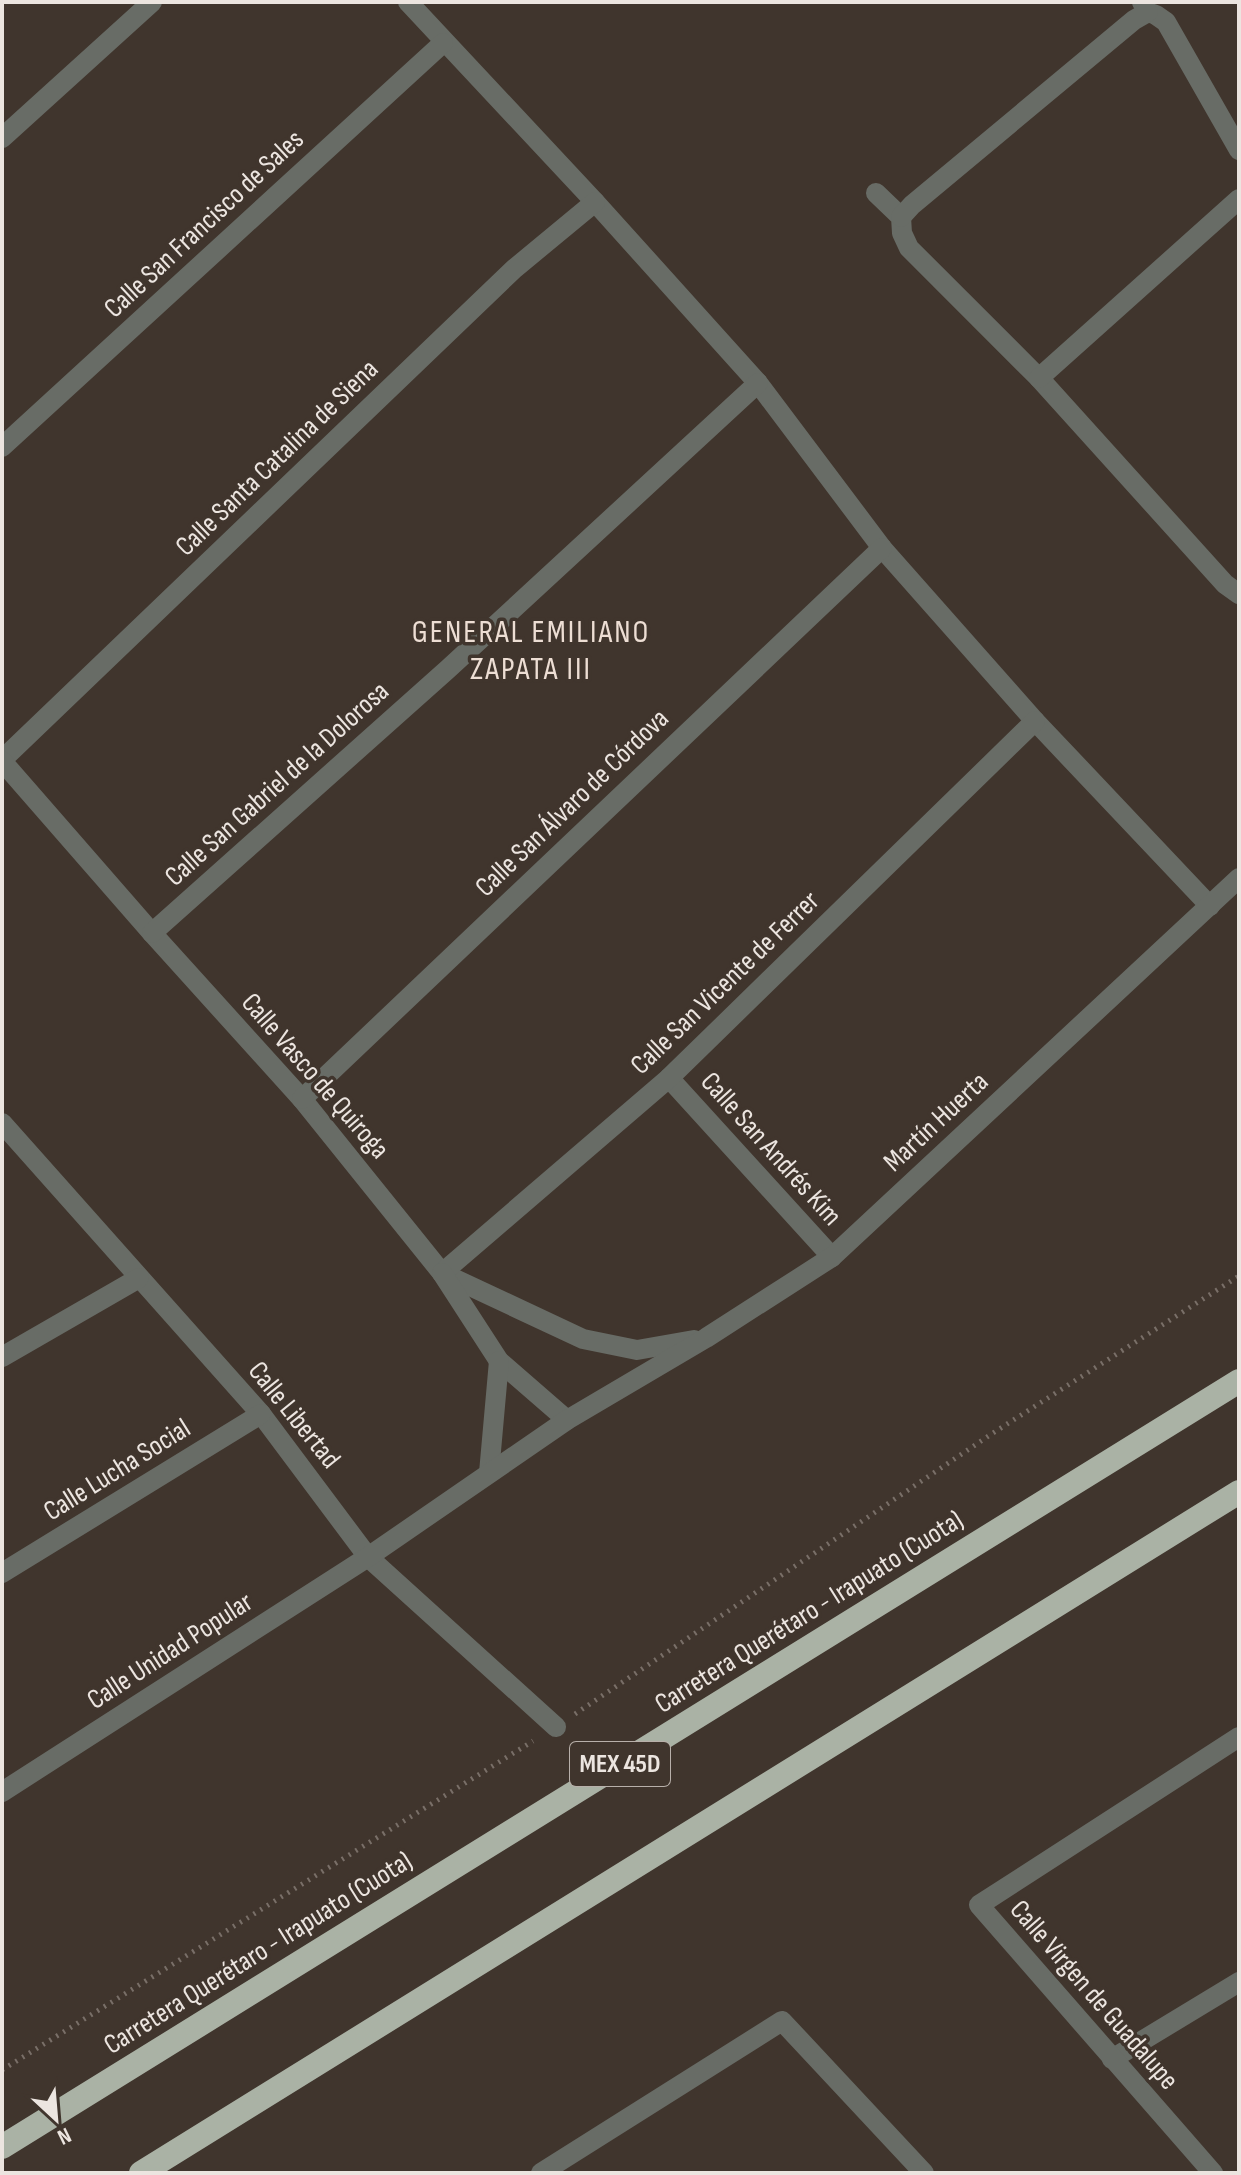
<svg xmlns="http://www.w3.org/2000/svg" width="1241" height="2175" font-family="'Sofia Sans Condensed',sans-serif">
<rect width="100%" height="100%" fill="#40352d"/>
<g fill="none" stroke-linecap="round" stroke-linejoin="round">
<g stroke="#796f68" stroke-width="5" stroke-dasharray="2 6" stroke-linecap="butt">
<path d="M 575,1714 L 993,1433 L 1239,1276"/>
<path d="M 2,2070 L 533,1741"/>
</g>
<g stroke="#686c66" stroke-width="20">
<path d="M 408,2 L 595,202 L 758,383 L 882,548 L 1035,721 L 1210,906"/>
<path d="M 1142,2 L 1148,12 L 1156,15 L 1166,22 L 1239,150"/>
<path d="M 2,138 L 152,2"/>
<path d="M 876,193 L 901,217 L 902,233 L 909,248 L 1039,378 L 1225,584 L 1239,594"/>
<path d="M 901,217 L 912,205 L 1134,20 L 1148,12"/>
<path d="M 1039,378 L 1239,199"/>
<path d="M 2,447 L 443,43"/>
<path d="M 2,760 L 514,269 L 595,202"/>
<path d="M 2,761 L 152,933 L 302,1099 L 442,1273 L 583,1339 L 637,1350 L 694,1340"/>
<path d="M 152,933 L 448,669 L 758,383"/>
<path d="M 669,1078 L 832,1257"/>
<path d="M 302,1099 L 882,548"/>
<path d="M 2,1123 L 261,1414 L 368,1557 L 556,1727"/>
<path d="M 442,1273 L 669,1078 L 1035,721"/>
<path d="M 442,1273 L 499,1361 L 567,1420"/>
<path d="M 2,1357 L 139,1278"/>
<path d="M 489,1473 L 499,1361"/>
<path d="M 2,1573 L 261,1414"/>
<path d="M 2,1792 L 368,1557 L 567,1420 L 706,1338 L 832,1257 L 1239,878"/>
<path d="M 1112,2059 L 1239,1982"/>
<path d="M 541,2173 L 782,2021 L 924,2173"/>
<path d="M 1213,2173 L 979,1905 L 1239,1737"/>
</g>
<g stroke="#aab2a5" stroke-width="24">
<path d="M 2,2147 L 1239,1381"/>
<path d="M 141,2173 L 1239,1492"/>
</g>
</g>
<g text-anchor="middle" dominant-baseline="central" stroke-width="7" stroke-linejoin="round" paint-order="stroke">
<rect fill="#40352d" stroke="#b8b0aa" stroke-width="2" x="570" y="1742" width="100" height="44" rx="6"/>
<g font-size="26" font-weight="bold" fill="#ece5e0">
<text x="620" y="1764">MEX 45D</text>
</g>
<g font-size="28" fill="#ece5e0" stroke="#40352d">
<text transform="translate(204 224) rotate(-43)">Calle San Francisco de Sales</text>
<text transform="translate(277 458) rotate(-44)">Calle Santa Catalina de Siena</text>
<text transform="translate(277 784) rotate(-42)">Calle San Gabriel de la Dolorosa</text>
<text transform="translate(572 803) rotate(-44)">Calle San Álvaro de Córdova</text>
<text transform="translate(725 983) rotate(-44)">Calle San Vicente de Ferrer</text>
<text transform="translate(315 1076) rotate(49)">Calle Vasco de Quiroga</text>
<text transform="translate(936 1122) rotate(-43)">Martín Huerta</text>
<text transform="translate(771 1149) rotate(48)">Calle San Andrés Kim</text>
<text transform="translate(294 1415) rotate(51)">Calle Libertad</text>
<text transform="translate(117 1470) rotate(-32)">Calle Lucha Social</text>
<text transform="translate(809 1612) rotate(-32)">Carretera Querétaro - Irapuato (Cuota)</text>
<text transform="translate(170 1651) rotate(-33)">Calle Unidad Popular</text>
<text transform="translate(258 1953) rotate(-32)">Carretera Querétaro - Irapuato (Cuota)</text>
<text transform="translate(1094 1995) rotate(49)">Calle Virgen de Guadalupe</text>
</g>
<g font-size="32" letter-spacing="2" fill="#edded4" stroke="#40352d">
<text x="531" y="632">GENERAL EMILIANO<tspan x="531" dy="37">ZAPATA III</tspan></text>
</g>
</g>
<rect width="1241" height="2175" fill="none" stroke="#ece5e0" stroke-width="8"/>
<g transform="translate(56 2119) rotate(154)" stroke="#40352d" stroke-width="6" paint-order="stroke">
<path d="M0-6L14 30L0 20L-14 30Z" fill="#ece5e0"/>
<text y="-12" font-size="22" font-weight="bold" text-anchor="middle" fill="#ece5e0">N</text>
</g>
</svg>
